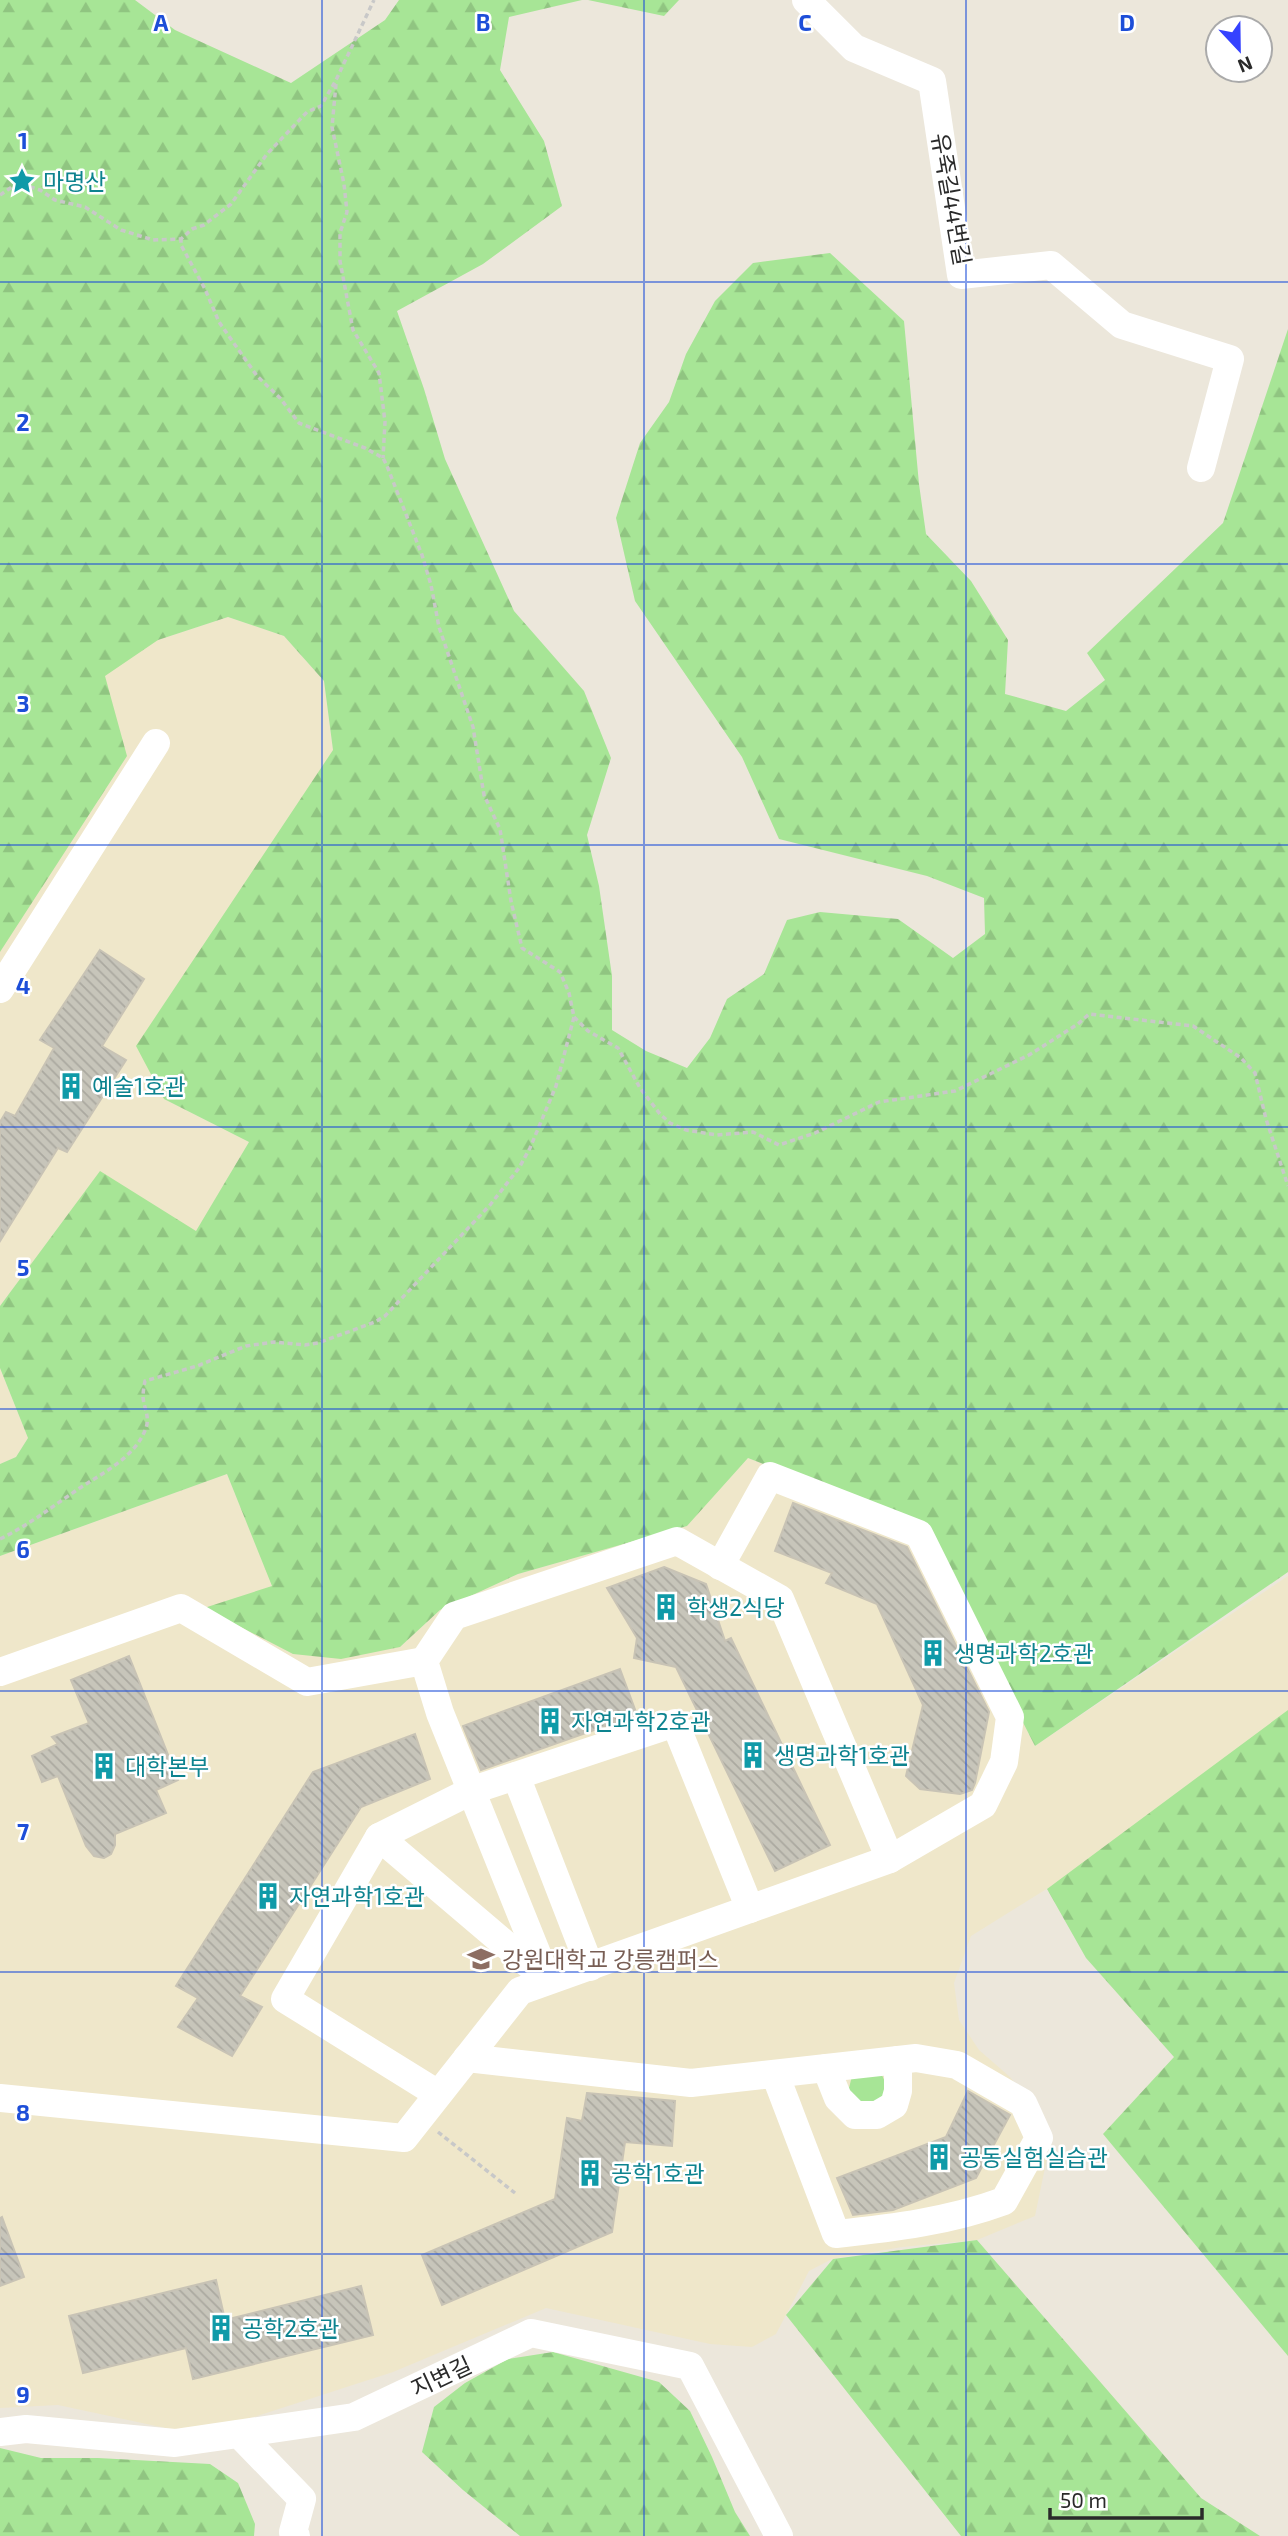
<svg xmlns="http://www.w3.org/2000/svg" width="1288" height="2536" font-family="'Exo 2','Noto Sans KR',sans-serif">
<defs>
<pattern id="forest-firs" width="22" height="20" patternUnits="userSpaceOnUse" patternTransform="scale(1.75)"><rect width="22" height="20" fill="#a7e596"/><path d="M5 1l3.5 6h-7zM16 11l3.5 6h-7z" fill="#90c581"/></pattern>
<pattern id="building-back-hatch" width="6" height="6" patternUnits="userSpaceOnUse" patternTransform="scale(1.75)"><rect width="6" height="6" fill="#c7c5ba"/><path d="M-1 5l2 2M0 0l6 6M5-1l2 2" fill="none" stroke="#aba9a0"/></pattern>
</defs>
<rect width="100%" height="100%" fill="#ece7db"/>
<g fill="#efe7ca">
<path d="M 0,247 L 158,640 L 228,617 L 284,636 L 324,681 L 333,750 L 164,1099 L 249,1142 L 196,1232 L 100,1172 L 0,1306 Z"/>
<path d="M 0,1368 L 28,1438 L 16,1457 L 0,1464 Z"/>
<path d="M 748,1458 L 922,1525 L 1035,1746 L 1288,1576 L 1288,1714 L 1141,1830 L 971,1936 L 954,1983 L 959,2020 L 979,2050 L 1010,2077 L 1047,2126 L 1047,2158 L 1035,2216 L 977,2240 L 902,2247 L 832,2259 L 809,2271 L 776,2334 L 752,2347 L 710,2344 L 546,2308 L 393,2372 L 198,2435 L 58,2405 L 0,2408 L 0,1556 L 227,1474 L 273,1587 L 205,1608 L 400,1647 L 440,1610 L 518,1574 L 686,1526 Z"/>
</g>
<path fill="#a7e596" d="M 881,2073 L 886,2084 L 883,2097 L 869,2105 L 853,2098 L 849,2088 L 852,2076 Z"/>
<g fill="url(#forest-firs)">
<path d="M 0,0 L 135,0 L 175,30 L 291,83 L 385,20 L 399,0 L 582,0 L 509,17 L 500,70 L 544,141 L 562,206 L 483,264 L 397,311 L 424,389 L 445,459 L 514,611 L 584,691 L 611,758 L 587,835 L 599,886 L 612,976 L 612,1030 L 646,1051 L 687,1068 L 710,1038 L 727,999 L 764,974 L 787,920 L 820,912 L 898,919 L 953,958 L 985,934 L 984,898 L 927,876 L 779,839 L 742,757 L 635,601 L 616,518 L 640,443 L 669,402 L 686,354 L 715,301 L 753,263 L 830,253 L 904,321 L 919,484 L 926,534 L 971,581 L 1008,640 L 1005,694 L 1066,711 L 1105,680 L 1087,653 L 1223,523 L 1288,329 L 1288,1572 L 1035,1746 L 922,1525 L 748,1458 L 687,1526 L 518,1574 L 440,1610 L 400,1647 L 341,1659 L 293,1654 L 204,1608 L 272,1586 L 227,1474 L 0,1556 L 0,1464 L 16,1457 L 28,1438 L 0,1368 L 0,1306 L 100,1171 L 196,1231 L 249,1142 L 164,1099 L 136,1046 L 333,750 L 324,681 L 284,636 L 228,617 L 158,640 L 105,676 L 127,756 L 0,952 Z"/>
<path d="M 588,0 L 679,0 L 664,16 Z"/>
<path d="M 1288,1710 L 1288,2356 L 1103,2134 L 1174,2057 L 1086,1958 L 1047,1889 Z"/>
<path d="M 977,2240 L 1201,2498 L 1260,2536 L 961,2536 L 786,2315 L 833,2259 Z"/>
<path d="M 553,2352 L 659,2382 L 690,2411 L 712,2457 L 735,2512 L 750,2536 L 520,2536 L 463,2490 L 422,2452 L 434,2407 L 465,2383 L 508,2359 Z"/>
<path d="M 0,2448 L 41,2458 L 98,2458 L 210,2464 L 238,2483 L 255,2524 L 254,2536 L 0,2536 Z"/>
</g>
<g fill="url(#building-back-hatch)" stroke="#c8c3b5" stroke-width="2">
<path d="M 100,950 L 144,979 L 102,1046 L 126,1060 L 67,1152 L 58,1148 L 0,1241 L 0,1122 L 6,1112 L 15,1116 L 54,1048 L 40,1040 Z"/>
<path d="M 793,1503 L 907,1547 L 989,1712 L 975,1783 L 972,1790 L 960,1794 L 920,1789 L 906,1776 L 923,1705 L 877,1604 L 826,1583 L 832,1573 L 775,1551 Z"/>
<path d="M 664,1567 L 706,1584 L 725,1641 L 731,1638 L 830,1845 L 775,1871 L 676,1667 L 634,1658 L 637,1638 L 607,1588 Z"/>
<path d="M 129,1656 L 178,1780 L 156,1790 L 166,1813 L 115,1834 L 115,1845 L 111,1854 L 104,1858 L 94,1856 L 86,1846 L 58,1776 L 42,1782 L 32,1756 L 58,1744 L 52,1737 L 89,1723 L 71,1680 Z"/>
<path d="M 620,1669 L 637,1715 L 481,1770 L 463,1726 Z"/>
<path d="M 415,1734 L 430,1779 L 361,1807 L 240,1996 L 262,2007 L 232,2056 L 178,2027 L 198,1998 L 176,1986 L 313,1772 Z"/>
<path d="M 968,2091 L 1010,2115 L 976,2178 L 893,2210 L 853,2215 L 837,2178 L 946,2137 Z"/>
<path d="M 587,2093 L 675,2101 L 672,2146 L 625,2142 L 612,2232 L 442,2305 L 422,2255 L 555,2199 L 567,2118 L 582,2121 Z"/>
<path d="M 2,2217 L 24,2277 L 0,2286 L 0,2218 Z"/>
<path d="M 216,2280 L 225,2320 L 361,2286 L 373,2335 L 193,2379 L 186,2348 L 83,2373 L 69,2316 Z"/>
</g>
<g fill="none" stroke-linecap="round" stroke-linejoin="round">
<g stroke="#c8c8c8" stroke-width="3.5" stroke-dasharray="5 3.5" stroke-linecap="butt">
<path d="M 336,84 L 332,127 L 344,184 L 347,212 L 340,233 L 340,261 L 353,330 L 379,373 L 385,422 L 383,458"/>
<path d="M 0,195 L 18,183 L 40,190 L 55,200 L 85,207 L 121,230 L 153,240 L 181,239 L 192,229 L 204,225 L 231,204 L 267,154 L 307,112 L 321,106 L 336,80 L 374,0"/>
<path d="M 574,1017 L 588,1031 L 618,1048 L 640,1088 L 660,1114 L 670,1123 L 686,1130 L 717,1135 L 753,1132 L 779,1145 L 815,1133 L 879,1102 L 955,1091 L 1029,1055 L 1078,1024 L 1089,1014 L 1193,1026 L 1241,1058 L 1255,1073 L 1266,1119 L 1288,1186"/>
<path d="M 0,1539 C 27,1526 49,1509 74,1492 C 98,1475 135,1459 146,1428 C 150,1416 144,1409 143,1397 C 143,1392 144,1386 145,1381 L 197,1366 L 246,1346 L 274,1342 L 305,1345 L 318,1343 L 375,1322 L 385,1316 L 490,1205 L 519,1168 L 530,1148 L 556,1086 L 574,1017 L 569,993 L 560,972 L 522,948 L 511,901 L 500,829 L 484,795 L 473,727 L 439,627 L 431,585 L 422,555 L 387,466 L 383,458 L 365,448 L 299,423 L 280,398 L 257,376 L 219,322 L 205,289 L 181,245 L 181,239"/>
<path d="M 438,2132 L 515,2193"/>
</g>
<g stroke="#fff" stroke-width="28">
<path d="M 806,0 L 854,48 L 932,81 L 961,275 L 1051,265 L 1122,325 L 1230,359 L 1201,468"/>
<path d="M 0,989 L 156,743"/>
<path d="M 720,1566 L 770,1476 L 919,1534 L 1010,1717 L 1004,1762 L 983,1805 L 890,1859"/>
<path d="M 0,1672 L 181,1608 L 307,1682 L 424,1661"/>
<path d="M 516,1776 L 590,1967"/>
<path d="M 379,1837 L 545,1978"/>
<path d="M 467,2058 L 691,2083 L 916,2058 L 957,2065 L 1023,2103 L 1039,2138 L 1004,2201 C 950,2221 893,2228 836,2234 L 775,2074"/>
<path d="M 826,2068 L 838,2098 L 855,2115 L 877,2115 L 894,2105 L 898,2091 L 898,2060"/>
<path d="M 438,2094 L 285,1999 L 379,1837 L 473,1790 L 675,1723 L 750,1909"/>
<path d="M 0,2098 L 404,2138 L 520,1991 L 890,1859 L 780,1599 L 677,1541 L 454,1616 L 424,1661 L 440,1713 L 548,1981"/>
<path d="M 0,2432 L 26,2429 L 175,2443 L 354,2417 L 531,2333 L 690,2366 L 779,2536"/>
<path d="M 239,2434 L 302,2499 L 293,2532 L 296,2536"/>
</g>
</g>
<path fill="none" stroke="#1d4ed8" stroke-width="2" stroke-opacity="0.55" d="M 322,0 L 322,2536M 644,0 L 644,2536M 966,0 L 966,2536M 0,282 L 1288,282M 0,564 L 1288,564M 0,845 L 1288,845M 0,1127 L 1288,1127M 0,1409 L 1288,1409M 0,1691 L 1288,1691M 0,1972 L 1288,1972M 0,2254 L 1288,2254"/>
<defs>
<symbol id="sight-bare" viewBox="-9 -9 18 18"><path d="M0-6L1.8-2.2L6-1.7L2.9 1.2L3.7 5.4L0 3.3L-3.7 5.4L-2.9 1.2L-6-1.7L-1.8-2.2Z" fill="#0f9aa8" stroke="#fff" stroke-width="2.5" paint-order="stroke"/></symbol>
<symbol id="building-bare" viewBox="-9 -9 18 18"><path d="M-4-6H4V6H1V3H-1V6H-4ZM-2.5-4.3h1.7v1.8h-1.7ZM.8-4.3h1.7v1.8H.8ZM-2.5-1h1.7V.8h-1.7ZM.8-1h1.7V.8H.8Z" fill="#0f9aa8" stroke="#fff" stroke-width="2.5" paint-order="stroke"/></symbol>
<symbol id="university-bare" viewBox="-9 -9 18 18"><path d="M0-5L7-2L0 1L-7-2ZM-4 1L0 2.5L4 1V4Q0 6-4 4Z" fill="#8d6e63" stroke="#fff" stroke-width="2.5" paint-order="stroke"/></symbol>
</defs>
<g fill-rule="evenodd">
<use href="#sight-bare" x="3" y="162" width="38" height="38"/>
<use href="#building-bare" x="52" y="1067" width="38" height="38"/>
<use href="#building-bare" x="647" y="1588" width="38" height="38"/>
<use href="#building-bare" x="914" y="1634" width="38" height="38"/>
<use href="#building-bare" x="531" y="1702" width="38" height="38"/>
<use href="#building-bare" x="734" y="1736" width="38" height="38"/>
<use href="#building-bare" x="85" y="1747" width="38" height="38"/>
<use href="#building-bare" x="249" y="1877" width="38" height="38"/>
<use href="#university-bare" x="462" y="1940" width="38" height="38"/>
<use href="#building-bare" x="920" y="2138" width="38" height="38"/>
<use href="#building-bare" x="571" y="2154" width="38" height="38"/>
<use href="#building-bare" x="202" y="2309" width="38" height="38"/>
</g>
<g text-anchor="middle" dominant-baseline="central" stroke-width="5" stroke-linejoin="round" paint-order="stroke">
<g font-size="23" fill="#0d838f" stroke="#fff" text-anchor="start">
<text x="43" y="181">마명산</text>
<text x="92" y="1086">예술1호관</text>
<text x="687" y="1607">학생2식당</text>
<text x="954" y="1653">생명과학2호관</text>
<text x="571" y="1721">자연과학2호관</text>
<text x="774" y="1755">생명과학1호관</text>
<text x="125" y="1766">대학본부</text>
<text x="289" y="1896">자연과학1호관</text>
<text x="960" y="2157">공동실험실습관</text>
<text x="611" y="2173">공학1호관</text>
<text x="242" y="2328">공학2호관</text>
</g>
<g font-size="23" fill="#2a2a2a" stroke="#fff">
<text transform="translate(952 199) rotate(80)">유죽길44번길</text>
<text transform="translate(441 2376) rotate(-25)">지변길</text>
</g>
<g font-size="23" fill="#785e54" stroke="#fff" text-anchor="start">
<text x="502" y="1959">강원대학교 강릉캠퍼스</text>
</g>
</g>
<g font-size="23" text-anchor="middle" font-weight="bold" fill="#1d4ed8" stroke="#fff" stroke-width="5" stroke-linejoin="round" paint-order="stroke">
<text x="161" y="31">A</text>
<text x="483" y="31">B</text>
<text x="805" y="31">C</text>
<text x="1127" y="31">D</text>
<text x="23" y="149">1</text>
<text x="23" y="431">2</text>
<text x="23" y="712">3</text>
<text x="23" y="994">4</text>
<text x="23" y="1276">5</text>
<text x="23" y="1558">6</text>
<text x="23" y="1840">7</text>
<text x="23" y="2121">8</text>
<text x="23" y="2403">9</text>
</g>
<g transform="translate(1239 49) rotate(158)"><circle r="33" fill="#ffffff" stroke="#aaaaaa" stroke-width="2"/>
<path d="M0-5L12 26L0 18L-12 26Z" fill="#3542ff"/>
<text y="-10" font-size="19" font-weight="bold" text-anchor="middle" fill="#2a2a2a">N</text>
</g>
<path d="M1050 2508v10h152v-10" fill="none" stroke="#2a2a2a" stroke-width="3.5"/>
<text x="1060" y="2508" font-size="21" fill="#2a2a2a" stroke="#ffffff" stroke-width="5" paint-order="stroke">50 m</text>
</svg>
